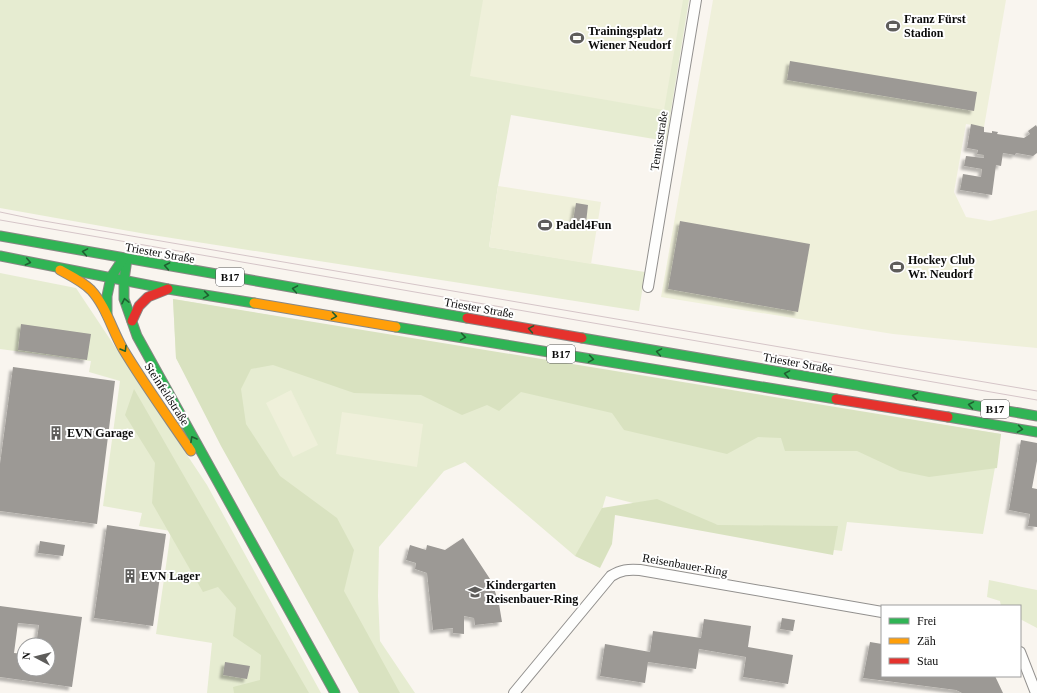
<svg xmlns="http://www.w3.org/2000/svg" width="1037" height="693" font-family="'Times New Roman',serif">
<defs>
<filter id="shadow"><feDropShadow dx="-3.5" dy="3.5" stdDeviation="1" flood-color="#0004"/></filter>
</defs>
<rect width="100%" height="100%" fill="#f9f5ef"/>
<g fill="#e6ecd1">
<path d="M 0,0 L 689,0 L 666,141 L 511,115 L 498,186 L 489,247 L 645,272 L 639,311 L 146,234 L 0,208 Z"/>
<path d="M 0,273 L 76,288 L 207,485 L 321,693 L 207,693 L 212,643 L 156,634 L 171,531 L 139,526 L 142,513 L 103,506 L 120,381 L 89,372 L 91,361 L 0,349 Z"/>
<path d="M 173,299 L 686,385 L 1001,434 L 983,534 L 847,522 L 842,551 L 795,545 L 606,496 L 593,540 L 575,556 L 465,462 L 444,471 L 379,547 L 378,596 L 380,641 L 415,693 L 362,693 L 176,358 Z"/>
<path d="M 989,580 L 1037,590 L 1037,628 L 1020,619 L 1020,606 L 1001,606 L 1000,601 L 987,597 Z"/>
</g>
<g fill="#d9e2c0">
<path d="M 173,299 L 1001,434 L 997,468 L 929,477 L 900,471 L 857,451 L 785,451 L 781,438 L 758,437 L 727,454 L 624,430 L 612,413 L 521,392 L 499,411 L 487,405 L 462,415 L 421,395 L 354,393 L 273,365 L 251,369 L 241,389 L 246,424 L 280,476 L 337,518 L 354,550 L 344,591 L 400,693 L 359,693 L 221,446 L 176,358 Z"/>
<path d="M 134,389 L 309,693 L 234,693 L 233,687 L 260,680 L 261,655 L 233,636 L 236,608 L 218,587 L 203,592 L 152,503 L 155,463 L 125,415 Z"/>
<path d="M 657,499 L 718,525 L 838,526 L 833,555 L 615,515 L 612,544 L 600,568 L 575,556 L 602,508 Z"/>
</g>
<g fill="#eff0da">
<path d="M 483,0 L 683,0 L 664,110 L 470,76 Z"/>
<path d="M 713,0 L 1006,0 L 984,127 L 966,124 L 954,192 L 966,217 L 990,221 L 1037,210 L 1037,348 L 893,334 L 661,297 Z"/>
<path d="M 498,186 L 601,202 L 591,264 L 489,247 Z"/>
<path d="M 291,390 L 318,445 L 293,457 L 266,403 Z"/>
<path d="M 342,412 L 423,424 L 417,467 L 336,454 Z"/>
</g>
<g fill="#9c9995" fill-rule="evenodd" filter="url(#shadow)">
<path d="M 790,61 L 977,92 L 974,111 L 787,80 Z"/>
<path d="M 971,124 L 984,127 L 984,132 L 992,133 L 992,131 L 998,132 L 997,134 L 1024,138 L 1030,134 L 1028,131 L 1036,125 L 1037,127 L 1037,153 L 1033,156 L 1016,153 L 1015,155 L 1003,153 L 1001,166 L 996,165 L 992,195 L 960,190 L 963,174 L 981,177 L 982,169 L 964,166 L 966,156 L 984,158 L 984,155 L 977,154 L 978,150 L 967,148 Z"/>
<path d="M 576,203 L 588,205 L 586,223 L 573,221 Z"/>
<path d="M 680,221 L 810,244 L 798,312 L 668,289 Z"/>
<path d="M 21,324 L 91,334 L 87,360 L 18,350 Z"/>
<path d="M 13,367 L 115,381 L 97,524 L 0,511 L 0,464 Z"/>
<path d="M 1021,440 L 1037,443 L 1037,461 L 1032,488 L 1037,489 L 1037,527 L 1028,526 L 1030,514 L 1009,510 Z"/>
<path d="M 107,525 L 166,534 L 153,626 L 94,618 Z"/>
<path d="M 463,538 L 492,582 L 499,604 L 502,622 L 475,625 L 474,618 L 464,616 L 464,634 L 453,633 L 453,628 L 433,630 L 427,573 L 415,569 L 416,563 L 406,560 L 410,545 L 426,550 L 427,545 L 445,550 Z"/>
<path d="M 40,541 L 65,545 L 63,556 L 38,553 Z"/>
<path d="M 0,606 L 82,617 L 72,687 L 0,677 ZM 18,623 L 39,625 L 36,645 L 48,645 L 48,669 L 24,669 L 24,654 L 14,653 Z"/>
<path d="M 782,618 L 795,620 L 793,631 L 780,629 Z"/>
<path d="M 704,619 L 751,626 L 748,647 L 793,655 L 788,684 L 743,677 L 746,657 L 699,649 L 696,669 L 648,662 L 645,683 L 600,676 L 605,644 L 650,652 L 653,631 L 701,638 Z"/>
<path d="M 870,642 L 882,644 L 882,676 L 995,676 L 1003,693 L 962,693 L 956,690 L 863,678 Z"/>
<path d="M 225,662 L 250,666 L 247,679 L 223,675 Z"/>
</g>
<g fill="none" stroke-linecap="round" stroke-linejoin="round">
<defs>
<g id="street">
<path d="M 648,287 L 696,0"/>
<path d="M 1020,652 L 1036,693"/>
<path d="M 514,693 L 611,576 C 621,570 628,569 640,570 L 882,612"/>
</g>
<g id="fast">
<path d="M 0,236 L 467,318"/>
<path d="M 0,256 L 168,289 L 254,303"/>
<path d="M 127,259 L 124,280 L 124,299 L 137,336 L 335,693"/>
<path d="M 107,314 L 107,296 L 111,277 L 123,259"/>
<path d="M 396,327 L 836,399"/>
<path d="M 582,338 L 1037,416"/>
<path d="M 948,417 L 1037,432"/>
</g>
<g id="slow">
<path d="M 60,270 C 71,276 82,281 91,290 C 106,306 112,330 123,349 C 144,384 168,417 191,451"/>
<path d="M 254,303 L 396,327"/>
</g>
<g id="jam">
<path d="M 467,318 L 582,338"/>
<path d="M 132,321 L 139,306 L 148,297 L 168,289"/>
<path d="M 836,399 L 948,417"/>
</g>
</defs>
<use href="#street" stroke="#92908e" stroke-width="12"/>
<use href="#fast" stroke="#898784" stroke-width="11"/>
<use href="#slow" stroke="#898784" stroke-width="11"/>
<use href="#jam" stroke="#898784" stroke-width="11"/>
<use href="#street" stroke="#fefefd" stroke-width="10"/>
<use href="#fast" stroke="#30b455" stroke-width="9"/>
<use href="#slow" stroke="#ff9f0a" stroke-width="9"/>
<use href="#jam" stroke="#e5322d" stroke-width="9"/>
<g stroke="#d5c5c8" stroke-width="1">
<path d="M 0,212 L 38,220 L 1037,391"/>
<path d="M 0,220 L 1037,400"/>
</g>
</g>
<defs><path id="oneway-chevron" d="M-2-3.5L2.5 0L-2 3.5" fill="none" stroke-width="1.6" stroke-linecap="round" stroke-linejoin="round"/></defs>
<g stroke="#1e6030">
<use href="#oneway-chevron" transform="translate(85 252) rotate(-170)"/>
<use href="#oneway-chevron" transform="translate(28 262) rotate(12)"/>
<use href="#oneway-chevron" transform="translate(167 266) rotate(-170)"/>
<use href="#oneway-chevron" transform="translate(295 289) rotate(-170)"/>
<use href="#oneway-chevron" transform="translate(206 295) rotate(9)"/>
<use href="#oneway-chevron" transform="translate(125 301) rotate(-102)"/>
<use href="#oneway-chevron" transform="translate(334 316) rotate(9)"/>
<use href="#oneway-chevron" transform="translate(531 329) rotate(-170)"/>
<use href="#oneway-chevron" transform="translate(463 337) rotate(9)"/>
<use href="#oneway-chevron" transform="translate(124 349) rotate(59)"/>
<use href="#oneway-chevron" transform="translate(659 352) rotate(-170)"/>
<use href="#oneway-chevron" transform="translate(591 359) rotate(9)"/>
<use href="#oneway-chevron" transform="translate(787 374) rotate(-170)"/>
<use href="#oneway-chevron" transform="translate(915 396) rotate(-170)"/>
<use href="#oneway-chevron" transform="translate(971 405) rotate(-170)"/>
<use href="#oneway-chevron" transform="translate(1020 429) rotate(9)"/>
<use href="#oneway-chevron" transform="translate(193 439) rotate(-119)"/>
</g>
<defs>
<symbol id="stadium-bare" viewBox="-9 -9 18 18"><path d="M0-5a6.5 5 0 1 0 0 10a6.5 5 0 1 0 0-10ZM-3.5-1.8h7v3.6h-7Z" fill="#5e5d5b" stroke="#fff" stroke-width="2.5" paint-order="stroke"/></symbol>
<symbol id="building-bare" viewBox="-9 -9 18 18"><path d="M-4-6H4V6H1V3H-1V6H-4ZM-2.5-4.3h1.7v1.8h-1.7ZM.8-4.3h1.7v1.8H.8ZM-2.5-1h1.7V.8h-1.7ZM.8-1h1.7V.8H.8Z" fill="#5e5d5b" stroke="#fff" stroke-width="2.5" paint-order="stroke"/></symbol>
<symbol id="school-bare" viewBox="-9 -9 18 18"><path d="M0-5L7-2L0 1L-7-2ZM-4 1L0 2.5L4 1V4Q0 6-4 4Z" fill="#5e5d5b" stroke="#fff" stroke-width="2.5" paint-order="stroke"/></symbol>
</defs>
<g fill-rule="evenodd">
<use href="#stadium-bare" x="883" y="16" width="20" height="20"/>
<use href="#stadium-bare" x="567" y="28" width="20" height="20"/>
<use href="#stadium-bare" x="535" y="215" width="20" height="20"/>
<use href="#stadium-bare" x="887" y="257" width="20" height="20"/>
<use href="#building-bare" x="46" y="423" width="20" height="20"/>
<use href="#building-bare" x="120" y="566" width="20" height="20"/>
<use href="#school-bare" x="465" y="582" width="20" height="20"/>
</g>
<g text-anchor="middle" dominant-baseline="central" stroke-width="4" stroke-linejoin="round" paint-order="stroke">
<g fill="#fff" stroke="#545454" stroke-width="1">
<rect x="216" y="268" width="28" height="18" rx="3"/>
<rect x="547" y="345" width="28" height="18" rx="3"/>
<rect x="981" y="400" width="28" height="18" rx="3"/>
</g>
<g font-size="11" font-weight="bold" fill="#0b0b0b">
<text x="230" y="277">B17</text>
<text x="561" y="354">B17</text>
<text x="995" y="409">B17</text>
</g>
<g font-size="12" font-weight="bold" fill="#0b0b0b" stroke="#fff" text-anchor="start">
<text x="904" y="19">Franz Fürst<tspan x="904" dy="14">Stadion</tspan></text>
<text x="588" y="31">Trainingsplatz<tspan x="588" dy="14">Wiener Neudorf</tspan></text>
<text x="556" y="225">Padel4Fun</text>
<text x="908" y="260">Hockey Club<tspan x="908" dy="14">Wr. Neudorf</tspan></text>
<text x="67" y="433">EVN Garage</text>
<text x="141" y="576">EVN Lager</text>
<text x="486" y="585">Kindergarten<tspan x="486" dy="14">Reisenbauer-Ring</tspan></text>
</g>
<g font-size="12" fill="#0b0b0b" stroke="#fff">
<text transform="translate(659 141) rotate(-81)">Tennisstraße</text>
<text transform="translate(160 253) rotate(10)">Triester Straße</text>
<text transform="translate(479 308) rotate(10)">Triester Straße</text>
<text transform="translate(798 363) rotate(10)">Triester Straße</text>
<text transform="translate(167 394) rotate(57)">Steinfeldstraße</text>
<text transform="translate(685 565) rotate(10)">Reisenbauer-Ring</text>
</g>
</g>
<rect x="881" y="605" width="140" height="72" fill="#ffffff" stroke="#9d9d9d"/>
<rect x="889" y="618" width="20" height="6" fill="#30b455" stroke="#9d9d9d"/>
<text x="917" y="625" font-size="12" fill="#0b0b0b">Frei</text>
<rect x="889" y="638" width="20" height="6" fill="#ff9f0a" stroke="#9d9d9d"/>
<text x="917" y="645" font-size="12" fill="#0b0b0b">Zäh</text>
<rect x="889" y="658" width="20" height="6" fill="#e5322d" stroke="#9d9d9d"/>
<text x="917" y="665" font-size="12" fill="#0b0b0b">Stau</text>
<g transform="translate(36 657) rotate(277)"><circle r="19" fill="#ffffff" stroke="#9d9d9d"/>
<path d="M0-3L7 15L0 10L-7 15Z" fill="#5e5d5b"/>
<text y="-6" font-size="11" font-weight="bold" text-anchor="middle" fill="#0b0b0b">N</text>
</g>
</svg>
